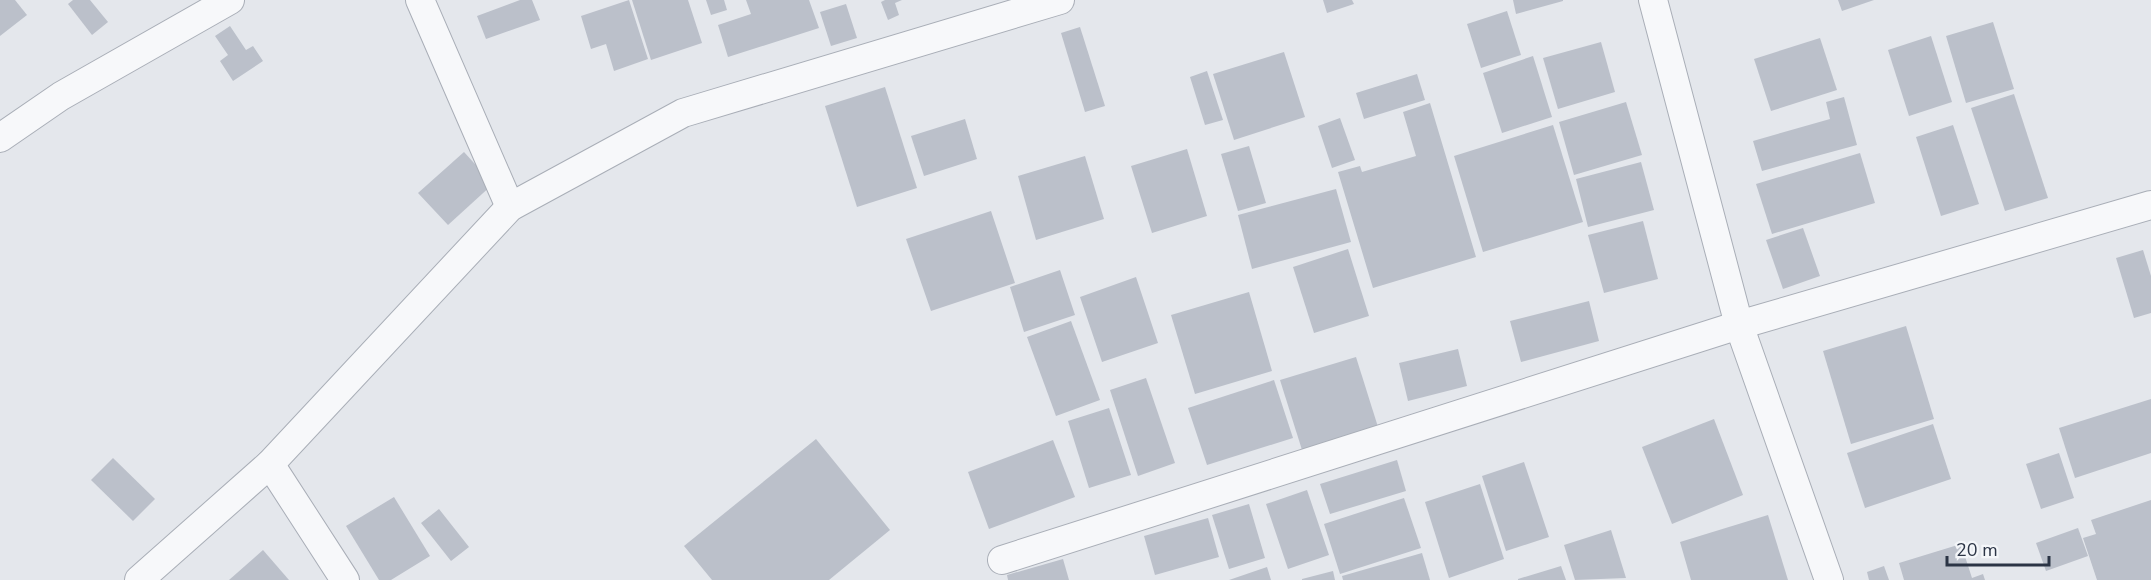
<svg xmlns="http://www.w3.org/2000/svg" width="2151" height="580" font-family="'Nunito Sans',sans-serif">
<rect width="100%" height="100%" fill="#e4e7ec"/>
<g fill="#bbc0ca">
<path d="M 0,0 L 15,0 L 27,15 L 0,36 Z"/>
<path d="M 73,0 L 90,0 L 108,22 L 92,35 L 68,4 Z"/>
<path d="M 520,0 L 532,0 L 540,20 L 486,39 L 477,16 Z"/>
<path d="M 629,0 L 648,59 L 614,71 L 606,44 L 591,49 L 581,16 Z"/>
<path d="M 632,0 L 688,0 L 702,43 L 651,60 Z"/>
<path d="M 706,0 L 724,0 L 727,10 L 711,15 Z"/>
<path d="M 746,0 L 809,0 L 819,28 L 728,57 L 718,25 L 751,14 Z"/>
<path d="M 885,0 L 902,0 L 895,3 L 899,15 L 888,20 L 881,2 Z"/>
<path d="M 1323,0 L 1352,0 L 1354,4 L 1327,13 Z"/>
<path d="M 1513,0 L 1563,0 L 1563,1 L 1516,14 Z"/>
<path d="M 1838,0 L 1874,0 L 1842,11 Z"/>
<path d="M 846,4 L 857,38 L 831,46 L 820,12 Z"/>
<path d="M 1507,11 L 1521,55 L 1481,68 L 1467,24 Z"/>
<path d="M 1993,22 L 2014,89 L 1966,103 L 1946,36 Z"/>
<path d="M 230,26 L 246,50 L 253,46 L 263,61 L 233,81 L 220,61 L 228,55 L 215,36 Z"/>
<path d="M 1080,27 L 1105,106 L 1085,112 L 1061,33 Z"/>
<path d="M 1931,36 L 1952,102 L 1909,116 L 1888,50 Z"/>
<path d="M 1820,38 L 1837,90 L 1771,111 L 1754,59 Z"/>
<path d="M 1601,42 L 1615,92 L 1558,109 L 1543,58 Z"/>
<path d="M 1284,52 L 1305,117 L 1234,140 L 1213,74 Z"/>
<path d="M 1533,56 L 1552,117 L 1502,133 L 1483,73 Z"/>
<path d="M 1207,71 L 1223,120 L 1205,125 L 1190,77 Z"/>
<path d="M 1417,74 L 1425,100 L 1364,119 L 1356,93 Z"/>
<path d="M 885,87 L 917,188 L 857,207 L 825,106 Z"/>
<path d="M 2014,94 L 2048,198 L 2005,211 L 1971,108 Z"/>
<path d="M 1844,97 L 1857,145 L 1762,171 L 1753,141 L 1830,119 L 1826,102 Z"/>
<path d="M 1626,102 L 1642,155 L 1574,175 L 1559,122 Z"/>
<path d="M 1430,103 L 1476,257 L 1373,288 L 1338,172 L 1360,166 L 1362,172 L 1416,156 L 1403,112 Z"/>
<path d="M 1340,118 L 1355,160 L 1332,168 L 1318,126 Z"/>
<path d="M 965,119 L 977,159 L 924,176 L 911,136 Z"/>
<path d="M 1553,125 L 1583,222 L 1483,252 L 1454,156 Z"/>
<path d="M 1953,125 L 1979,204 L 1941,216 L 1916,137 Z"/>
<path d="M 1249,146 L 1266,203 L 1238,211 L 1221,154 Z"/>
<path d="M 1187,149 L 1207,216 L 1152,233 L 1131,166 Z"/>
<path d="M 464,152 L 493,184 L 448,225 L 418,193 Z"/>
<path d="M 1860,153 L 1875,203 L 1772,234 L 1756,184 Z"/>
<path d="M 1085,156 L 1104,219 L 1036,240 L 1018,176 Z"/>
<path d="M 1641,162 L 1654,210 L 1588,227 L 1576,179 Z"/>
<path d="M 1336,189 L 1351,242 L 1252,269 L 1238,215 Z"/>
<path d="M 991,211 L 1015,283 L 931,311 L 906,239 Z"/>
<path d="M 1643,221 L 1658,279 L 1604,293 L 1588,235 Z"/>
<path d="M 1803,228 L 1820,276 L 1783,289 L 1766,240 Z"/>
<path d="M 1348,249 L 1369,316 L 1314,333 L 1293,267 Z"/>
<path d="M 2143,250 L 2151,276 L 2151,313 L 2134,318 L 2116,258 Z"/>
<path d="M 1060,270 L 1075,315 L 1024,332 L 1010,287 Z"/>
<path d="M 1136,277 L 1158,343 L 1102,362 L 1080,297 Z"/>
<path d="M 1249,292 L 1272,371 L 1195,394 L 1171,315 Z"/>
<path d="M 1589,301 L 1599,341 L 1521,362 L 1510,321 Z"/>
<path d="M 1071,321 L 1100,400 L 1056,416 L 1027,337 Z"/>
<path d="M 1906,326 L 1934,419 L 1851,444 L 1823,351 Z"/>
<path d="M 1458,349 L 1467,386 L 1408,401 L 1399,363 Z"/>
<path d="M 1356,357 L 1378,427 L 1302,450 L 1280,380 Z"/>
<path d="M 1146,378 L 1175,463 L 1138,476 L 1110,390 Z"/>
<path d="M 1274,380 L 1293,438 L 1207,465 L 1188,408 Z"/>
<path d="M 2151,399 L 2151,453 L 2075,478 L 2059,428 Z"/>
<path d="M 1109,408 L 1131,475 L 1089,488 L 1068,421 Z"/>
<path d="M 1714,419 L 1743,495 L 1672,524 L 1642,447 Z"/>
<path d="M 1933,424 L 1951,479 L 1865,508 L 1847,453 Z"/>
<path d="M 816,439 L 890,530 L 829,580 L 712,580 L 684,546 Z"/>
<path d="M 1053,440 L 1075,497 L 989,529 L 968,472 Z"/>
<path d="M 2059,453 L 2074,498 L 2041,509 L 2026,464 Z"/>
<path d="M 113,458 L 155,499 L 133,521 L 91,480 Z"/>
<path d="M 1397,460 L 1406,491 L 1330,514 L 1320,484 Z"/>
<path d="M 1524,462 L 1549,537 L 1506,551 L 1482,476 Z"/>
<path d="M 1480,484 L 1504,559 L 1449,578 L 1425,502 Z"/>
<path d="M 1307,490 L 1329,555 L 1288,569 L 1266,504 Z"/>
<path d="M 394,497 L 430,556 L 391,580 L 379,580 L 346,526 Z"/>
<path d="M 1404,498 L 1421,548 L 1340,574 L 1324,524 Z"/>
<path d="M 2151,500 L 2151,580 L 2097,580 L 2083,538 L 2096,534 L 2091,520 Z"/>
<path d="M 1249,504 L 1265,558 L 1229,569 L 1212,515 Z"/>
<path d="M 439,509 L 469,547 L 451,561 L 421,523 Z"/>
<path d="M 1768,515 L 1788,580 L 1691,580 L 1680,542 Z"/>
<path d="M 1208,518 L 1219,557 L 1155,575 L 1144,536 Z"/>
<path d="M 2078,528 L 2088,556 L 2046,571 L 2036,543 Z"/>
<path d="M 1611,530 L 1626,578 L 1575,580 L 1564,545 Z"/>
<path d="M 1961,544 L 1972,578 L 1983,574 L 1985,580 L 1904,580 L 1899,563 Z"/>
<path d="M 263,550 L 289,580 L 229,580 Z"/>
<path d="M 1422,553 L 1430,580 L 1343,580 L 1342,576 Z"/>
<path d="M 1063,559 L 1069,580 L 1008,580 L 1007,575 Z"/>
<path d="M 1561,566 L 1566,580 L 1518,580 L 1518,579 Z"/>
<path d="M 1884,566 L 1889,580 L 1869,580 L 1867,572 Z"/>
<path d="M 1267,567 L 1271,580 L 1229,580 Z"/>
<path d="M 1333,571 L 1335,580 L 1302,580 L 1302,579 Z"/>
</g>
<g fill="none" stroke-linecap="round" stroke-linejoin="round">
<defs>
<g id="minor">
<path d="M 420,0 L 510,207"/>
<path d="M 1653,0 L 1739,325 L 1829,580"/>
<path d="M 0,138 L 61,96 L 230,0"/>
<path d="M 270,464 L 345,580"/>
<path d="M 1002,560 L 1739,325 L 2151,205"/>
<path d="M 139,580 L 270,464 L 510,207 L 683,113 L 1060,0"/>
</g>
</defs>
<use href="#minor" stroke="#a9aeb7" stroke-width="30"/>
<use href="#minor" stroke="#f7f8fa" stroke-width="28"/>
</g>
<path d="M1947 556v9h102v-9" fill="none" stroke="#2b3445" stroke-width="3"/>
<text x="1956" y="556" font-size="18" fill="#2b3445" stroke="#f4f6f9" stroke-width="4.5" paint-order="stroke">20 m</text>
</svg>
